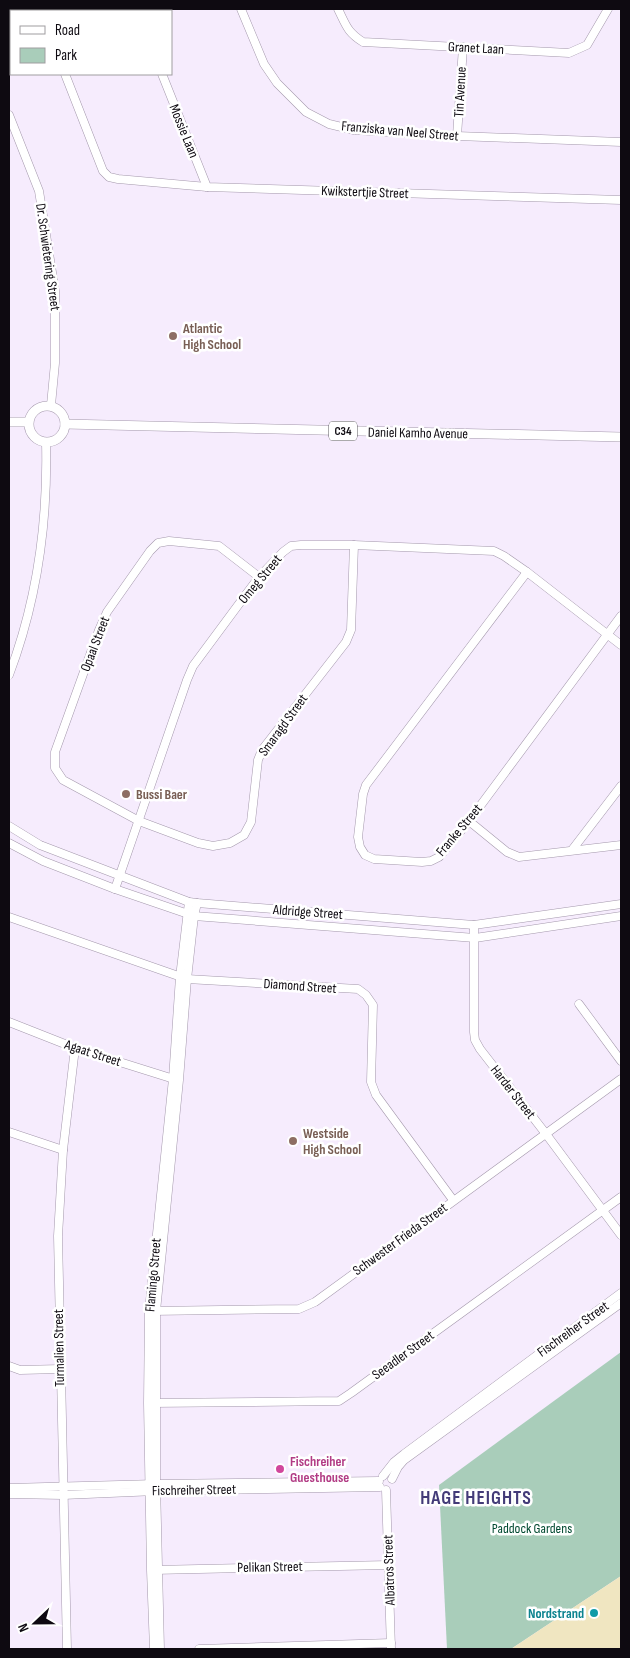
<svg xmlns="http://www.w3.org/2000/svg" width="630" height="1658" font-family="'Sofia Sans Condensed',sans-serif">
<rect width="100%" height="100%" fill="#f6ecfd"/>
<path fill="#a9cdba" d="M 621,1352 L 621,1576 L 511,1649 L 447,1649 L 439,1485 Z"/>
<path fill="#f0e6c1" d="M 621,1576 L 621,1649 L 511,1649 Z"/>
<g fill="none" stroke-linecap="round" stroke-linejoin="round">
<defs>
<g id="minor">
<path d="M 136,9 L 137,11"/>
<path d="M 241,9 L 264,64 L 277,83 L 306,112 L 329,124 L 354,130 L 457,136 L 621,142"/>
<path d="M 338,9 C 346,25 347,32 363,42 L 569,53 L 587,45 L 608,9"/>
<path d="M 45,11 L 47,9"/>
<path d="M 154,11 L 160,9"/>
<path d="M 65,74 L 103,171 L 109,177 L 118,179 L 207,187 L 621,200"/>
<path d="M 162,74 L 207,187"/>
<path d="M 9,115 L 39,191 L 55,291 L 55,363 L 51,405"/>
<path d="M 457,136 L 463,47"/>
<path d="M 527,572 L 366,785 L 363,794 L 358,837 L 360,847 L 365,855 L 374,859 L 422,862 L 431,861 L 439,857 L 469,821 L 621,616"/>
<path d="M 259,577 L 219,546 L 169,541 L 158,543 L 150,551 L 107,612 L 99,630 L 55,752 L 55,768 L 63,780 L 139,821 L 198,843 L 213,846 L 230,843 L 244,835 L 251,822 L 258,760 L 262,750 L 346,642 L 351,630 L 354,545"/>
<path d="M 9,675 C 37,601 48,521 46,442"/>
<path d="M 469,821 L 507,852 L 519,857 L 621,845"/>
<path d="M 9,826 L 40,845 L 189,902 L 197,903 L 474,925 L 621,904"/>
<path d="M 9,843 L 43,861 L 115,889 L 194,916 L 475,938 L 621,916"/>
<path d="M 572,850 L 621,786"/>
<path d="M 115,889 L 187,680 L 193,666 L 259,577 L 283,552 L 291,546 L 301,545 L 354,545 L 494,551 L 504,556 L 527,572 L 621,645"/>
<path d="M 9,917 L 187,979 L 358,989 L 366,995 L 373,1005 L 371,1082 L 376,1095 L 453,1200"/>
<path d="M 474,925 L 474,1032 L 475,1040 L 480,1049 L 546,1134 L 621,1235"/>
<path d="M 579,1004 L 621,1061"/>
<path d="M 9,1022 L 75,1048 L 177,1080"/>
<path d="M 9,1132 L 63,1150"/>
<path d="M 151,1311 L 299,1309 L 315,1302 L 621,1079"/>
<path d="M 9,1366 L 20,1370 L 60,1369"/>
<path d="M 151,1403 L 339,1401 L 351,1393 L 621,1197"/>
<path d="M 383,1476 L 394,1462 L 404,1454 L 621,1293"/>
<path d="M 392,1479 L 398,1467 L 404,1460 L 621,1303"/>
<path d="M 9,1488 L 156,1484 L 379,1481"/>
<path d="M 386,1490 L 391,1649"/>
<path d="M 9,1494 L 63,1495 L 156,1491 L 380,1487"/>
<path d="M 153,1570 L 389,1565"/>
<path d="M 67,1649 L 58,1236 L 63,1150 L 75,1048"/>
<path d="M 154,1649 L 151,1570 L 148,1403 L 149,1311 L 173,1079 L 180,977 L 189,902"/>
<path d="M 160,1649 L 156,1484 L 156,1311 L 179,1080 L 187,979 L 194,916 L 197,903"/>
<path d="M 199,1649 L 391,1643"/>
</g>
<g id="major">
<circle cx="47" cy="424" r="18"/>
<path d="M 9,422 L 28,422"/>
<path d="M 65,424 L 621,437"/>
</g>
</defs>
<use href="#minor" stroke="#a498ac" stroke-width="9"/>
<use href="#major" stroke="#a498ac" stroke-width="10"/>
<use href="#minor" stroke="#fff" stroke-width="8"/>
<use href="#major" stroke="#fff" stroke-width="9"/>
</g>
<g fill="#8d6e63" stroke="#fff" stroke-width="2">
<circle cx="173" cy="336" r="5"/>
<circle cx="126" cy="794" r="5"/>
<circle cx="293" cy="1141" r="5"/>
</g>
<circle fill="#d1479c" stroke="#fff" stroke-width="2" cx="280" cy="1469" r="5"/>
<circle fill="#0f9aa8" stroke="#fff" stroke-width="2" cx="594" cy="1613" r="5"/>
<g text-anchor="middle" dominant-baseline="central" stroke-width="5" stroke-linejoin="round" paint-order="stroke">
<rect fill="#fff" stroke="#565458" stroke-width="1" x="329" y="421.5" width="28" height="19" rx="4"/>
<g font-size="12" font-weight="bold" fill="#0e0a11">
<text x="343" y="431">C34</text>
</g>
<g font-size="14" fill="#0e0a11" stroke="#fff">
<text transform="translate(476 48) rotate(3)">Granet Laan</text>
<text transform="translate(460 92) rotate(-87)">Tin Avenue</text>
<text transform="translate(184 131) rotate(68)">Mossie Laan</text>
<text transform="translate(400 131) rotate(5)">Franziska van Neel Street</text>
<text transform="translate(365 192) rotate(2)">Kwikstertjie Street</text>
<text transform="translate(48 257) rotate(82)">Dr. Schwietering Street</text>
<text transform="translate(418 433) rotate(1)">Daniel Kamho Avenue</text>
<text transform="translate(260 579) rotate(-50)">Omeg Street</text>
<text transform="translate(95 644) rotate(-69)">Opaal Street</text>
<text transform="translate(283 725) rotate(-54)">Smaragd Street</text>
<text transform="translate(459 830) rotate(-50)">Franke Street</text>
<text transform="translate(308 912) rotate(4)">Aldridge Street</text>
<text transform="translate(300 986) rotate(4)">Diamond Street</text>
<text transform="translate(93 1053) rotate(18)">Agaat Street</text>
<text transform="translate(513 1092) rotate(52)">Harder Street</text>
<text transform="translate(400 1239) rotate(-36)">Schwester Frieda Street</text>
<text transform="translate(153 1275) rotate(-85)">Flamingo Street</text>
<text transform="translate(573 1329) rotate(-36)">Fischreiher Street</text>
<text transform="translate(59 1348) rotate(-91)">Turmalien Street</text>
<text transform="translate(403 1355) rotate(-36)">Seeadler Street</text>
<text transform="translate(194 1490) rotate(-1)">Fischreiher Street</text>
<text transform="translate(270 1567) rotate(-1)">Pelikan Street</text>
<text transform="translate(389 1570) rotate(-92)">Albatros Street</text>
</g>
<g font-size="14" font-weight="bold" fill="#785e54" stroke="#fff" text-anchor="start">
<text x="183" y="328">Atlantic<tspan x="183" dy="16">High School</tspan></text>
<text x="136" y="794">Bussi Baer</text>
<text x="303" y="1133">Westside<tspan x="303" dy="16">High School</tspan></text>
</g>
<g font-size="14" font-weight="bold" fill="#b23c85" stroke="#fff" text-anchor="start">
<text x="290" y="1461">Fischreiher<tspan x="290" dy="16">Guesthouse</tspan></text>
</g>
<g font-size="14" fill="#014930" stroke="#fff">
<text x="532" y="1528">Paddock Gardens</text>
</g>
<g font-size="14" font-weight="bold" fill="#0d838f" stroke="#fff" text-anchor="end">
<text x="584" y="1613">Nordstrand</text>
</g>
<g font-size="19" font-weight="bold" letter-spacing="1" fill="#433b78" stroke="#fff">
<text x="476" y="1498">HAGE HEIGHTS</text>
</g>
</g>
<rect width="630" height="1658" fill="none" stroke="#0e0a11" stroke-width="20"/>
<rect x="10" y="10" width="162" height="65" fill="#ffffff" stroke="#9f9da0"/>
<rect x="20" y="26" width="25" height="8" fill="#ffffff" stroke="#9f9da0"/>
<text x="55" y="35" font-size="15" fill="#0e0a11">Road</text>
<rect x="20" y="48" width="25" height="15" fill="#a9cdba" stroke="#9f9da0"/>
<text x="55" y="60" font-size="15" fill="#0e0a11">Park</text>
<g transform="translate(35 1623) rotate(248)" stroke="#ffffff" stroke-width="4" paint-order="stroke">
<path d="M0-4L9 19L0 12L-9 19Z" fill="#0e0a11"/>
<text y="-8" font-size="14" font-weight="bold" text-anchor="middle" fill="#0e0a11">N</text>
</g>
</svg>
